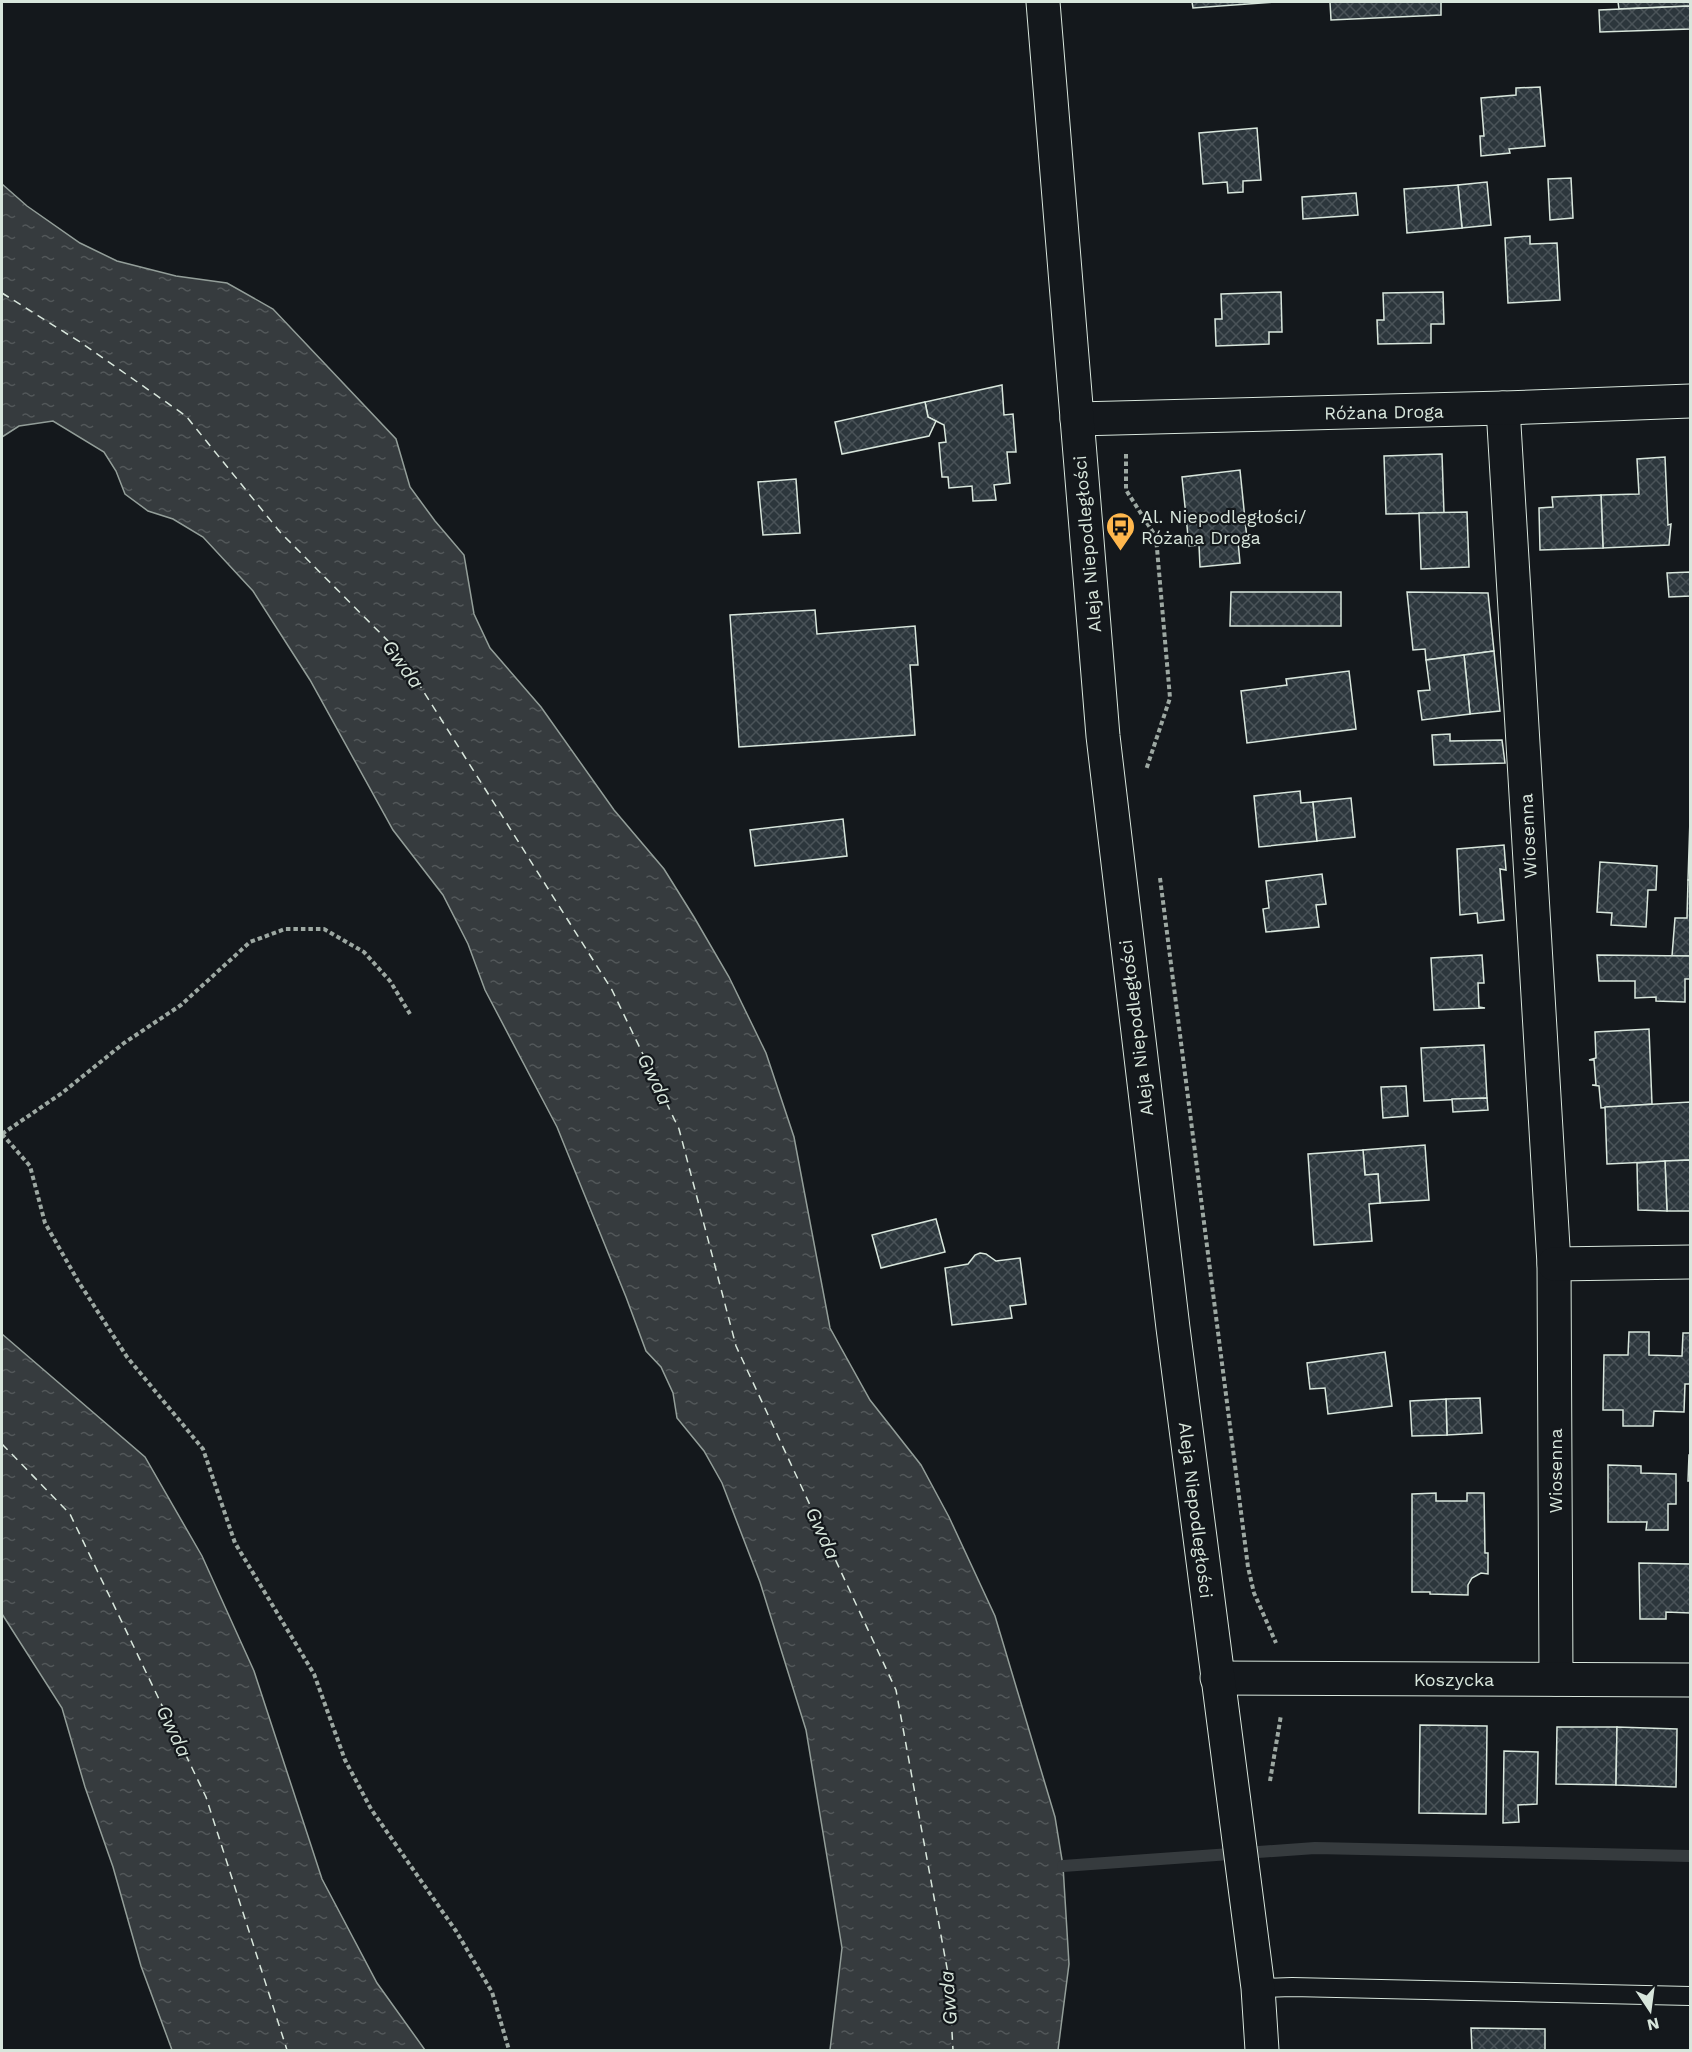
<svg xmlns="http://www.w3.org/2000/svg" width="1692" height="2052" font-family="'Work Sans',sans-serif">
<defs>
<pattern id="water-ripples" width="26" height="14" patternUnits="userSpaceOnUse" patternTransform="scale(1.5)"><rect width="26" height="14" fill="#363b3e"/><path d="M2 4q2-2 4 0t4 0M15 11q2-2 4 0t4 0" fill="none" stroke="#525759"/></pattern>
<pattern id="building-cross-hatch" width="8" height="8" patternUnits="userSpaceOnUse" patternTransform="scale(1.5)"><rect width="8" height="8" fill="#2c363c"/><path d="M0 0l8 8M0 8l8-8" fill="none" stroke="#4a5358"/></pattern>
</defs>
<rect width="100%" height="100%" fill="#14181c"/>
<g fill="url(#water-ripples)" stroke="#939e99" stroke-width="1.5">
<path d="M 2,184 L 27,206 L 80,243 L 117,261 L 176,276 L 227,283 L 273,309 L 396,439 L 410,487 L 435,521 L 464,555 L 474,614 L 490,648 L 541,707 L 614,810 L 664,869 L 694,917 L 729,977 L 766,1053 L 794,1137 L 830,1328 L 870,1400 L 921,1465 L 949,1517 L 995,1616 L 1055,1817 L 1063,1866 L 1069,1964 L 1058,2050 L 830,2050 L 842,1948 L 833,1893 L 806,1730 L 760,1582 L 722,1483 L 704,1451 L 677,1418 L 673,1393 L 661,1367 L 646,1351 L 626,1297 L 557,1127 L 485,990 L 468,944 L 443,895 L 393,830 L 310,680 L 253,591 L 203,537 L 173,519 L 148,511 L 125,494 L 116,471 L 104,452 L 53,421 L 19,426 L 2,437 Z"/>
<path d="M 2,1334 L 145,1457 L 202,1556 L 254,1671 L 322,1879 L 377,1983 L 425,2050 L 172,2050 L 141,1966 L 113,1867 L 85,1787 L 62,1708 L 2,1614 Z"/>
</g>
<g fill="none" stroke-linecap="round" stroke-linejoin="round">
<path stroke="#363b3e" stroke-width="12" d="M 1063,1866 L 1315,1848 L 1690,1856"/>
<g stroke="#d8e6dc" stroke-width="1.5" stroke-dasharray="8 6" stroke-linecap="butt">
<path d="M 2,293 L 80,342 L 186,416 L 280,532 L 398,651 L 612,990 L 679,1129 L 736,1346 L 896,1690 L 949,1979 L 953,2050"/>
<path d="M 2,1444 L 70,1514 L 206,1797 L 287,2050"/>
</g>
</g>
<g fill="url(#building-cross-hatch)" stroke="#d8e6dc" stroke-width="1.5">
<path d="M 1192,2 L 1274,2 L 1193,8 Z"/>
<path d="M 1330,2 L 1441,2 L 1441,15 L 1331,20 Z"/>
<path d="M 1618,2 L 1690,2 L 1690,6 L 1619,9 Z"/>
<path d="M 1690,6 L 1690,29 L 1600,32 L 1599,10 Z"/>
<path d="M 1540,87 L 1545,146 L 1509,149 L 1510,153 L 1481,156 L 1480,136 L 1484,136 L 1481,98 L 1516,95 L 1516,88 Z"/>
<path d="M 1257,128 L 1261,180 L 1243,181 L 1243,192 L 1228,193 L 1227,182 L 1203,184 L 1199,133 Z"/>
<path d="M 1571,178 L 1573,218 L 1550,220 L 1548,179 Z"/>
<path d="M 1487,182 L 1491,225 L 1462,228 L 1458,185 Z"/>
<path d="M 1458,185 L 1462,228 L 1407,233 L 1404,189 Z"/>
<path d="M 1356,193 L 1358,215 L 1303,219 L 1302,197 Z"/>
<path d="M 1530,236 L 1530,244 L 1557,243 L 1560,300 L 1508,303 L 1505,238 Z"/>
<path d="M 1281,292 L 1282,332 L 1269,332 L 1269,344 L 1216,346 L 1215,319 L 1222,319 L 1221,294 Z"/>
<path d="M 1443,292 L 1444,324 L 1431,324 L 1431,343 L 1378,344 L 1377,320 L 1384,320 L 1383,293 Z"/>
<path d="M 1002,385 L 1004,415 L 1013,414 L 1016,452 L 1007,452 L 1010,483 L 994,485 L 996,500 L 973,501 L 972,486 L 949,488 L 948,477 L 942,477 L 939,443 L 946,442 L 944,425 L 928,417 L 925,402 Z"/>
<path d="M 925,402 L 928,417 L 936,421 L 929,436 L 842,454 L 835,422 Z"/>
<path d="M 1442,454 L 1444,513 L 1386,514 L 1384,456 Z"/>
<path d="M 1665,457 L 1668,525 L 1671,524 L 1669,545 L 1603,548 L 1601,495 L 1639,494 L 1637,459 Z"/>
<path d="M 1240,470 L 1247,539 L 1238,541 L 1240,563 L 1200,567 L 1199,545 L 1189,546 L 1182,477 Z"/>
<path d="M 796,479 L 800,533 L 763,535 L 758,482 Z"/>
<path d="M 1601,495 L 1603,548 L 1540,550 L 1539,508 L 1553,507 L 1552,497 Z"/>
<path d="M 1467,512 L 1469,567 L 1421,569 L 1419,513 Z"/>
<path d="M 1690,572 L 1690,596 L 1669,597 L 1667,573 Z"/>
<path d="M 1231,592 L 1341,592 L 1341,626 L 1230,626 Z"/>
<path d="M 1407,592 L 1488,593 L 1494,651 L 1426,660 L 1425,649 L 1413,650 Z"/>
<path d="M 815,610 L 817,634 L 915,626 L 918,665 L 910,665 L 915,735 L 739,747 L 730,615 Z"/>
<path d="M 1494,651 L 1500,711 L 1470,714 L 1464,655 Z"/>
<path d="M 1464,655 L 1470,714 L 1422,720 L 1418,691 L 1430,690 L 1426,660 Z"/>
<path d="M 1349,671 L 1356,729 L 1247,743 L 1241,691 L 1287,685 L 1286,679 Z"/>
<path d="M 1450,734 L 1450,741 L 1502,740 L 1505,763 L 1434,765 L 1432,735 Z"/>
<path d="M 1300,791 L 1301,803 L 1313,802 L 1317,841 L 1259,847 L 1254,796 Z"/>
<path d="M 1351,798 L 1355,837 L 1317,841 L 1313,802 Z"/>
<path d="M 1690,808 L 1690,880 L 1688,880 L 1690,819 Z"/>
<path d="M 843,819 L 847,856 L 755,866 L 750,830 Z"/>
<path d="M 1504,845 L 1506,870 L 1500,869 L 1504,920 L 1478,923 L 1477,913 L 1460,915 L 1457,849 Z"/>
<path d="M 1600,862 L 1657,866 L 1656,890 L 1648,890 L 1646,927 L 1611,925 L 1612,913 L 1597,912 Z"/>
<path d="M 1322,874 L 1326,904 L 1316,905 L 1319,927 L 1266,932 L 1263,909 L 1269,908 L 1266,881 Z"/>
<path d="M 1688,880 L 1690,880 L 1690,956 L 1672,956 L 1675,918 L 1687,918 Z"/>
<path d="M 1482,955 L 1484,983 L 1478,983 L 1479,1007 L 1485,1008 L 1434,1010 L 1431,958 Z"/>
<path d="M 1597,955 L 1690,956 L 1690,979 L 1685,979 L 1685,1002 L 1656,1001 L 1656,997 L 1635,998 L 1635,981 L 1599,981 Z"/>
<path d="M 1649,1029 L 1652,1104 L 1601,1108 L 1599,1086 L 1592,1085 L 1596,1085 L 1594,1060 L 1589,1060 L 1596,1058 L 1595,1032 Z"/>
<path d="M 1484,1045 L 1487,1098 L 1424,1101 L 1421,1048 Z"/>
<path d="M 1406,1086 L 1408,1116 L 1383,1118 L 1381,1087 Z"/>
<path d="M 1487,1098 L 1488,1110 L 1453,1112 L 1452,1099 Z"/>
<path d="M 1690,1102 L 1690,1160 L 1607,1164 L 1605,1107 Z"/>
<path d="M 1425,1145 L 1429,1200 L 1380,1203 L 1378,1174 L 1365,1175 L 1363,1150 Z"/>
<path d="M 1363,1150 L 1365,1175 L 1378,1174 L 1380,1203 L 1369,1204 L 1372,1241 L 1314,1245 L 1308,1154 Z"/>
<path d="M 1690,1160 L 1690,1211 L 1667,1211 L 1665,1161 Z"/>
<path d="M 1665,1161 L 1667,1211 L 1638,1210 L 1637,1163 Z"/>
<path d="M 936,1219 L 945,1252 L 881,1268 L 872,1235 Z"/>
<path d="M 980,1253 L 986,1254 L 996,1261 L 1020,1258 L 1026,1304 L 1010,1306 L 1012,1318 L 952,1325 L 945,1268 L 968,1264 L 975,1255 Z"/>
<path d="M 1629,1332 L 1649,1332 L 1649,1355 L 1682,1356 L 1683,1333 L 1690,1333 L 1690,1384 L 1685,1384 L 1684,1412 L 1654,1411 L 1653,1426 L 1623,1426 L 1623,1410 L 1603,1410 L 1604,1355 L 1628,1355 Z"/>
<path d="M 1385,1352 L 1392,1406 L 1328,1414 L 1325,1388 L 1310,1389 L 1307,1363 Z"/>
<path d="M 1480,1398 L 1482,1433 L 1447,1435 L 1446,1399 Z"/>
<path d="M 1446,1399 L 1447,1435 L 1412,1436 L 1410,1401 Z"/>
<path d="M 1689,1455 L 1690,1455 L 1690,1481 L 1688,1481 Z"/>
<path d="M 1608,1465 L 1641,1466 L 1641,1473 L 1676,1474 L 1676,1504 L 1668,1504 L 1668,1530 L 1646,1530 L 1647,1522 L 1608,1522 Z"/>
<path d="M 1436,1493 L 1436,1501 L 1467,1501 L 1467,1493 L 1484,1493 L 1485,1553 L 1488,1553 L 1488,1574 L 1481,1573 L 1472,1578 L 1468,1585 L 1468,1595 L 1430,1594 L 1430,1592 L 1412,1592 L 1412,1494 Z"/>
<path d="M 1639,1563 L 1690,1564 L 1690,1613 L 1666,1612 L 1666,1619 L 1640,1619 Z"/>
<path d="M 1420,1725 L 1487,1726 L 1486,1814 L 1419,1813 Z"/>
<path d="M 1557,1727 L 1617,1727 L 1616,1785 L 1556,1784 Z"/>
<path d="M 1617,1727 L 1677,1729 L 1676,1787 L 1616,1785 Z"/>
<path d="M 1504,1751 L 1538,1752 L 1537,1804 L 1518,1805 L 1519,1822 L 1503,1823 Z"/>
<path d="M 1471,2028 L 1545,2029 L 1545,2050 L 1472,2050 Z"/>
</g>
<g fill="none" stroke-linecap="round" stroke-linejoin="round">
<defs>
<path id="lane" d="M 1258,1988 L 1292,1987 L 1690,1996"/>
<g id="street">
<path d="M 1503,408 L 1554,1264 L 1556,1679"/>
<path d="M 1077,419 L 1503,408 L 1690,401"/>
<path d="M 1554,1264 L 1690,1262"/>
<path d="M 1217,1678 L 1690,1680"/>
</g>
<path id="secondary" d="M 1043,2 L 1103,736 L 1173,1328 L 1258,1988 L 1262,2050"/>
</defs>
<use href="#lane" stroke="#d8e6dc" stroke-width="20"/>
<use href="#street" stroke="#d8e6dc" stroke-width="35"/>
<use href="#secondary" stroke="#d8e6dc" stroke-width="35"/>
<g stroke="#9da8a2" stroke-width="4" stroke-dasharray="4.5 3" stroke-linecap="butt">
<path d="M 1126,454 L 1126,490 L 1156,537 L 1170,698 L 1146,770"/>
<path d="M 1160,878 L 1248,1567 L 1254,1593 L 1276,1643"/>
<path d="M 2,1134 L 30,1166 L 45,1223 L 78,1281 L 127,1357 L 203,1449 L 235,1543 L 314,1674 L 345,1760 L 371,1809 L 456,1931 L 492,1992 L 509,2050"/>
<path d="M 2,1134 L 62,1093 L 124,1043 L 181,1005 L 250,942 L 285,929 L 324,929 L 364,952 L 390,981 L 410,1014"/>
<path d="M 1270,1781 L 1281,1715"/>
</g>
<use href="#lane" stroke="#14181c" stroke-width="18"/>
<use href="#street" stroke="#14181c" stroke-width="33"/>
<use href="#secondary" stroke="#14181c" stroke-width="33"/>
</g>
<defs>
<symbol id="bus-pin" viewBox="-11 -11 22 30"><path d="M0 17L-7.5 6A9.5 9.5 0 1 1 7.5 6Z" fill="#ffb74d" stroke="#14181c"/><path d="M-5-6H5V4H4V6H2V4H-2V6H-4V4H-5ZM-3.5-4V0h7V-4ZM-3.5 1.2v1.5H-2V1.2ZM2 1.2v1.5H3.5V1.2Z" fill="#111"/></symbol>
</defs>
<g fill-rule="evenodd">
<use href="#bus-pin" x="1104" y="510" width="33" height="45"/>
</g>
<g text-anchor="middle" dominant-baseline="central" stroke-width="4.5" stroke-linejoin="round" paint-order="stroke">
<g font-size="18" fill="#d8e6dc" stroke="#14181c">
<text transform="translate(1384 412) rotate(-1)">Różana Droga</text>
<text transform="translate(1087 544) rotate(-95)">Aleja Niepodległości</text>
<text transform="translate(1528 836) rotate(-93)">Wiosenna</text>
<text transform="translate(1136 1028) rotate(-97)">Aleja Niepodległości</text>
<text transform="translate(1555 1471) rotate(-90)">Wiosenna</text>
<text transform="translate(1196 1510) rotate(83)">Aleja Niepodległości</text>
<text x="1454" y="1679">Koszycka</text>
</g>
<g font-size="18" fill="#d8e6dc" stroke="#14181c" text-anchor="start">
<text x="1141" y="516">Al. Niepodległości/<tspan x="1141" dy="21">Różana Droga</tspan></text>
</g>
<g font-size="20" font-style="italic" fill="#d8e6dc" stroke="#14181c">
<text transform="translate(403 664) rotate(54)">Gwda</text>
<text transform="translate(655 1079) rotate(64)">Gwda</text>
<text transform="translate(823 1533) rotate(65)">Gwda</text>
<text transform="translate(174 1731) rotate(64)">Gwda</text>
<text transform="translate(948 1998) rotate(-94)">Gwda</text>
</g>
</g>
<rect width="1692" height="2052" fill="none" stroke="#d8e6dc" stroke-width="6"/>
<g transform="translate(1650 2010) rotate(167)" stroke="#14181c" stroke-width="4.5" paint-order="stroke">
<path d="M0-4.5L10 22L0 15L-10 22Z" fill="#d8e6dc"/>
<text y="-9" font-size="16" font-weight="bold" text-anchor="middle" fill="#d8e6dc">N</text>
</g>
</svg>
